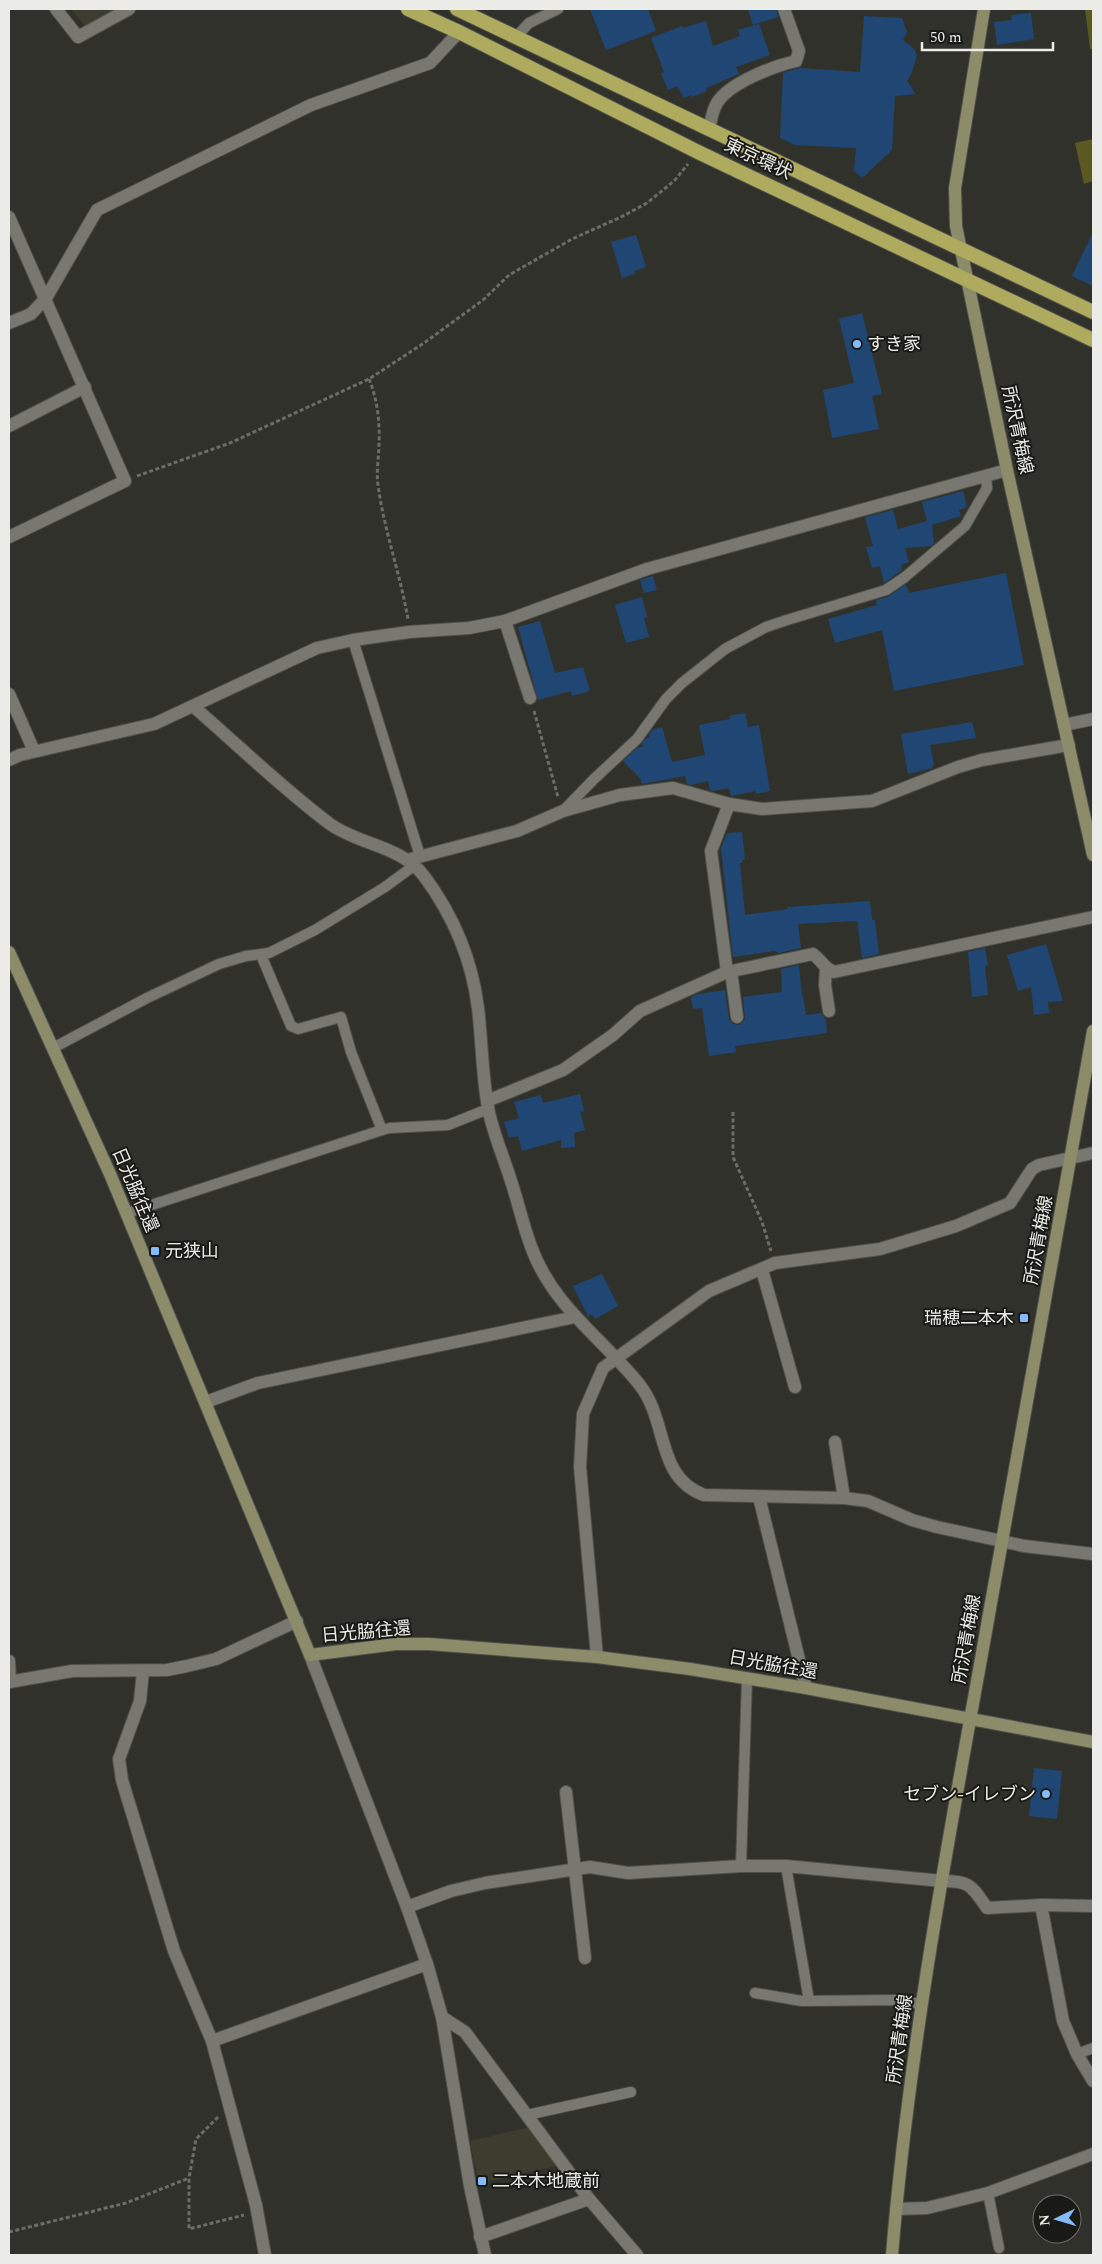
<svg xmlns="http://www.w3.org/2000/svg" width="1102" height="2264" font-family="Spectral,'Noto Sans JP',serif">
<rect width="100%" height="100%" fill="#31312b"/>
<g fill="#3c3c2f">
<path d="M 71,9 L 117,9 L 85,26 Z"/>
<path d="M 530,2127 L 556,2166 L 479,2184 L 470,2141 Z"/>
</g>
<g fill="#5b5820">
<path d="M 1085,9 L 1093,9 L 1093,49 L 1090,49 Z"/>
<path d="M 1093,139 L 1093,181 L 1084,184 L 1075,143 Z"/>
</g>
<g fill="#204774">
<path d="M 590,9 L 648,9 L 656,31 L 606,50 Z"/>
<path d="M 748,9 L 776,9 L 778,17 L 753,25 Z"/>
<path d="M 1031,13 L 1034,39 L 997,45 L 994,22 L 1012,20 L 1011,15 Z"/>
<path d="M 864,16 L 902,18 L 907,32 L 903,40 L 914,49 L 917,55 L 912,72 L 907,81 L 916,94 L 895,96 L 892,150 L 862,178 L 854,171 L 856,148 L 795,145 L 780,138 L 783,73 L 800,68 L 860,72 Z"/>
<path d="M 706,21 L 713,46 L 740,36 L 738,30 L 759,24 L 770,55 L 736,67 L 739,74 L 706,88 L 707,91 L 692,97 L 691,95 L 684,98 L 677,86 L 668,90 L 661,73 L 664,72 L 651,38 L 682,26 L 683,28 Z"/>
<path d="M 1093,232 L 1093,286 L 1072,276 Z"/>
<path d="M 636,235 L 646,267 L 634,271 L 635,274 L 622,278 L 611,242 Z"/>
<path d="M 862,313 L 882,394 L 872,396 L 879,429 L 832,438 L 823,390 L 854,383 L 839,319 Z"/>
<path d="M 963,491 L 967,507 L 959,510 L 961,516 L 932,525 L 934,543 L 931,546 L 905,548 L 909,562 L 901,565 L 902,570 L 884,583 L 880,566 L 872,568 L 866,547 L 873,546 L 865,517 L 893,510 L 898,529 L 927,521 L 922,502 Z"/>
<path d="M 1006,573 L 1024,665 L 894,691 L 882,630 L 835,643 L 828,619 L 877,605 L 876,600 L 888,597 L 906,584 L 909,593 Z"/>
<path d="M 653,576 L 657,590 L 644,593 L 640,580 Z"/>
<path d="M 642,597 L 647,617 L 644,618 L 649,637 L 626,643 L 615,605 Z"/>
<path d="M 540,621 L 555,673 L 583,667 L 590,691 L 572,696 L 571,691 L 538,700 L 518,627 Z"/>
<path d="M 745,713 L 748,727 L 759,725 L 770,791 L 756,794 L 756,791 L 731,796 L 729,788 L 713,791 L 710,790 L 708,781 L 691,785 L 687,784 L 685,776 L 642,784 L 640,778 L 623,761 L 637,748 L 643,747 L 642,743 L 646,738 L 650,737 L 649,734 L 652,730 L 662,727 L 672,762 L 705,755 L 699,725 L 730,719 L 729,716 Z"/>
<path d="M 972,722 L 976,738 L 930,745 L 934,765 L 932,766 L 933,768 L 908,774 L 901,734 Z"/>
<path d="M 742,832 L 745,860 L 742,860 L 742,863 L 740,863 L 745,915 L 788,909 L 787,907 L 870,901 L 872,920 L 875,920 L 879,954 L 862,958 L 857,921 L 798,924 L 801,948 L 779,953 L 774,951 L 733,957 L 721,848 L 727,833 Z"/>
<path d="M 1046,944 L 1063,1001 L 1048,1002 L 1049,1013 L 1034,1015 L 1031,987 L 1018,991 L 1007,955 Z"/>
<path d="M 985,948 L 988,965 L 985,966 L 988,995 L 972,997 L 968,952 Z"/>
<path d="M 799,965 L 802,996 L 803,996 L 806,1015 L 821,1013 L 826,1020 L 827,1033 L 735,1046 L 736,1052 L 709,1056 L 702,1008 L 693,1009 L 691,997 L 698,994 L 725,990 L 729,1019 L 733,1024 L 739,1025 L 745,1020 L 743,997 L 782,992 L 781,969 Z"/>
<path d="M 580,1094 L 584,1111 L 580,1112 L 585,1130 L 574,1133 L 575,1147 L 561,1148 L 561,1140 L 522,1151 L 518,1136 L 509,1138 L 504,1122 L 519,1118 L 514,1102 L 541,1095 L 543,1103 Z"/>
<path d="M 602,1274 L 618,1306 L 595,1319 L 592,1314 L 588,1316 L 573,1286 Z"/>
<path d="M 1034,1768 L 1062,1771 L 1057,1819 L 1029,1816 Z"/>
</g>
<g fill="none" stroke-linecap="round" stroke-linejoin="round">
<defs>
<g id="service">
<path d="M 516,37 L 529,23 L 558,9"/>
<path d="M 353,640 L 420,856"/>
<path d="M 563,811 L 594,779 L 637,739 L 666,699 L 682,683 L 725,649 L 766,627 L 787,620 L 886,590 L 905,577 L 965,526 L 987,488 L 986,476"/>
<path d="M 53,1048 L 147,998 L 219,964 L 246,956 L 269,953 L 315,930 L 385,887 L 415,865"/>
<path d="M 382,1130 L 390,1128 L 448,1125 L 488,1109"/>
<path d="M 127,1213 L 382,1130 L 351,1052 L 341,1017 L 298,1029 L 291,1026 L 261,955"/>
<path d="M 741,1866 L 747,1678"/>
<path d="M 786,1866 L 809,2001"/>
<path d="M 755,1993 L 802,2001 L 895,2000 L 921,2004"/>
<path d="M 1077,2054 L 1093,2048"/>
<path d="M 527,2115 L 631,2092"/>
<path d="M 988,2193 L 999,2248"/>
</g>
<g id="minor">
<path d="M 56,9 L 78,37 L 129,9"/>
<path d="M 709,130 C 711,121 712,111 717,103 C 729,83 774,66 796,61 L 799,51 L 784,9"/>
<path d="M 9,217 L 125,481 L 9,537"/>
<path d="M 9,323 L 31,314 L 46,298 L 97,210 L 311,105 L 430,63 L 459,32"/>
<path d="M 9,426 L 85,387"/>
<path d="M 505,621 L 530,698"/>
<path d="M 9,694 L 34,751"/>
<path d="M 194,707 C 239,746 282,788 330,824 C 359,845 402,846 424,876 C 453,915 472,960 478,1008 C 482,1041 482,1075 488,1107 C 492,1131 503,1155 510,1178 C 518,1201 523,1226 532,1249 C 553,1306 603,1339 639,1384 C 669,1421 655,1477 704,1495 L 844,1498 L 868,1501 L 912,1520 L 937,1527 L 1024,1546 L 1093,1554"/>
<path d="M 1064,725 L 1093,719"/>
<path d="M 9,760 L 20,755 L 154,724 L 317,648 L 353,640 L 409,632 L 469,628 L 505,621 L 647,569 L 1007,470"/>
<path d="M 407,860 L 517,831 L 563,811 L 620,795 L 673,788 L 729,804 L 762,809 L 872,801 L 958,767 L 982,760 L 1069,745"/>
<path d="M 826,968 L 825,985 L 829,1011"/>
<path d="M 731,971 L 737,1017"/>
<path d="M 727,972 L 711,851 L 729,804"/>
<path d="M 487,1101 L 563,1070 L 613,1035 L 640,1011 L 727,972 L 813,954 C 821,960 824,968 834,972 L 1093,917"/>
<path d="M 762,1270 L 795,1387"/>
<path d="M 206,1402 L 258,1383 L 575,1317"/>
<path d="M 835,1442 L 844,1498"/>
<path d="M 759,1497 L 806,1688"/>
<path d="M 597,1657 L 580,1467 L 583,1414 L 603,1368 L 709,1291 L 775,1263 L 880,1249 L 956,1226 L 1010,1203 L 1032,1169 L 1039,1165 L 1093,1153"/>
<path d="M 9,1661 L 10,1682"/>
<path d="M 143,1671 L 140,1701 L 119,1759 L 122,1780 L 174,1951 L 212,2041 L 256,2205 L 265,2255"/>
<path d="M 566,1792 L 585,1958"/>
<path d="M 1041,1905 L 1093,1906"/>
<path d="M 407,1907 L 451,1891 L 485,1883 L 590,1867 L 628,1873 L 741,1866 L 786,1866 L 942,1881 C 970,1881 971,1885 987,1908 L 1041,1905 L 1063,2021 L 1077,2054 L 1093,2081"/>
<path d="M 442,2017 L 465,2032 L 589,2199 L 637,2255"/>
<path d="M 212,2041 L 427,1964"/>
<path d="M 896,2209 L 927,2208 L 988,2193 L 1093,2154"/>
<path d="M 480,2237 L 589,2199"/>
</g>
<g id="tertiary">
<path d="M 310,1655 L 407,1907 L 427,1964 L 442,2017 L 470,2186 L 485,2255"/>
<path d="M 9,1682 L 72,1671 L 167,1670 L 187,1666 L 216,1659 L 297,1621"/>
</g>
<g id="secondary">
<path d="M 984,9 L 955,188 L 956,226 L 1007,470 L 1093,855"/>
<path d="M 9,952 L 110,1174 L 310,1655 L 396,1644 L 429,1644 L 597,1657 L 690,1669 L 806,1688 L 1093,1742"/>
<path d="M 892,2255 C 908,2061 943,1868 978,1676 C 1017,1461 1056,1246 1093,1031"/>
</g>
<g id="trunk">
<path d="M 408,9 L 459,32 L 698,152 L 1093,340"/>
<path d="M 457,9 L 1093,312"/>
</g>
</defs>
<use href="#service" stroke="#50504a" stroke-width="12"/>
<use href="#minor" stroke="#50504a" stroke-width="14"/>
<use href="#tertiary" stroke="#50504a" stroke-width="14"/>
<use href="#secondary" stroke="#50504a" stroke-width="14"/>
<use href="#trunk" stroke="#50504a" stroke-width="16"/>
<g stroke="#6d6d68" stroke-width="3" stroke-dasharray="4 2.5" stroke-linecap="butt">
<path d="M 369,379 C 377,398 380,421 379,443 C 379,457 376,471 378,485 C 384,530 400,573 408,619"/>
<path d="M 137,476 L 230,443 L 369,379 L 424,343 L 483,300 L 509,275 L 572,239 L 621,217 L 647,203 L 674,181 L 688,164"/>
<path d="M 534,711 L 558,797"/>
<path d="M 733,1112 L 733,1157 L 762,1222 L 771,1251"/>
<path d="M 218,2117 L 196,2139 L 189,2178 L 189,2229 L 244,2215"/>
<path d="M 9,2232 L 126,2203 L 189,2178"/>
</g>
<use href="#service" stroke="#787871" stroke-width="10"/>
<use href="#minor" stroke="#787871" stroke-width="12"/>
<use href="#tertiary" stroke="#787871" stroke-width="12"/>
<use href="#secondary" stroke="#8c8b6a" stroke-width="12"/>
<use href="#trunk" stroke="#aeaa5e" stroke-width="14"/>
</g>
<g fill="#86bbfb" stroke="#191916" stroke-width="2">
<circle cx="857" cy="344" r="5"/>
<rect x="150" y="1246" width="10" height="10" rx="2.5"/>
<rect x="1019" y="1313" width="10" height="10" rx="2.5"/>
<circle cx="1046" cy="1794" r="5"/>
<rect x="477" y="2176" width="10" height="10" rx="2.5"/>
</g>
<g text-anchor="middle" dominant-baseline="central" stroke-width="4" stroke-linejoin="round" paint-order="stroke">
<g font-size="18" fill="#ebebe7" stroke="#191916">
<text transform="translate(758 159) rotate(25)">東京環状</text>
<text transform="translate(1017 430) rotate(78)">所沢青梅線</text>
<text transform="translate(135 1190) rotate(67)">日光脇往還</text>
<text transform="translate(1039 1240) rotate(-80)">所沢青梅線</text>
<text transform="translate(366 1632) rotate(-5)">日光脇往還</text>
<text transform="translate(967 1639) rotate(-80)">所沢青梅線</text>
<text transform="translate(773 1665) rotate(10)">日光脇往還</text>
<text transform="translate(900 2039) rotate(-82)">所沢青梅線</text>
</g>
<g font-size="18" fill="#ebebe7" stroke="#191916" text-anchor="start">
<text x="867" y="344">すき家</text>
<text x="165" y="1251">元狭山</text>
<text x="1014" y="1318" text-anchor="end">瑞穂二本木</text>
<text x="1036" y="1794" text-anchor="end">セブン-イレブン</text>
<text x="492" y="2181">二本木地蔵前</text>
</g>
</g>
<rect width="1102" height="2264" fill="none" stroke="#ebebe7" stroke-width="20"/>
<g transform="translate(1057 2219) rotate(265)"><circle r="24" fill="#191916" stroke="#6d6d6a"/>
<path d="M0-4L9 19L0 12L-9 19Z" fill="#86bbfb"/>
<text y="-8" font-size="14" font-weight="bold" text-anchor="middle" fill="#ebebe7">N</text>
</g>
<path d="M922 42v8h131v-8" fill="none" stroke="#ebebe7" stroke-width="2.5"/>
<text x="930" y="42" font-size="15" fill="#ebebe7" stroke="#191916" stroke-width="4" paint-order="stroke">50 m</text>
</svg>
